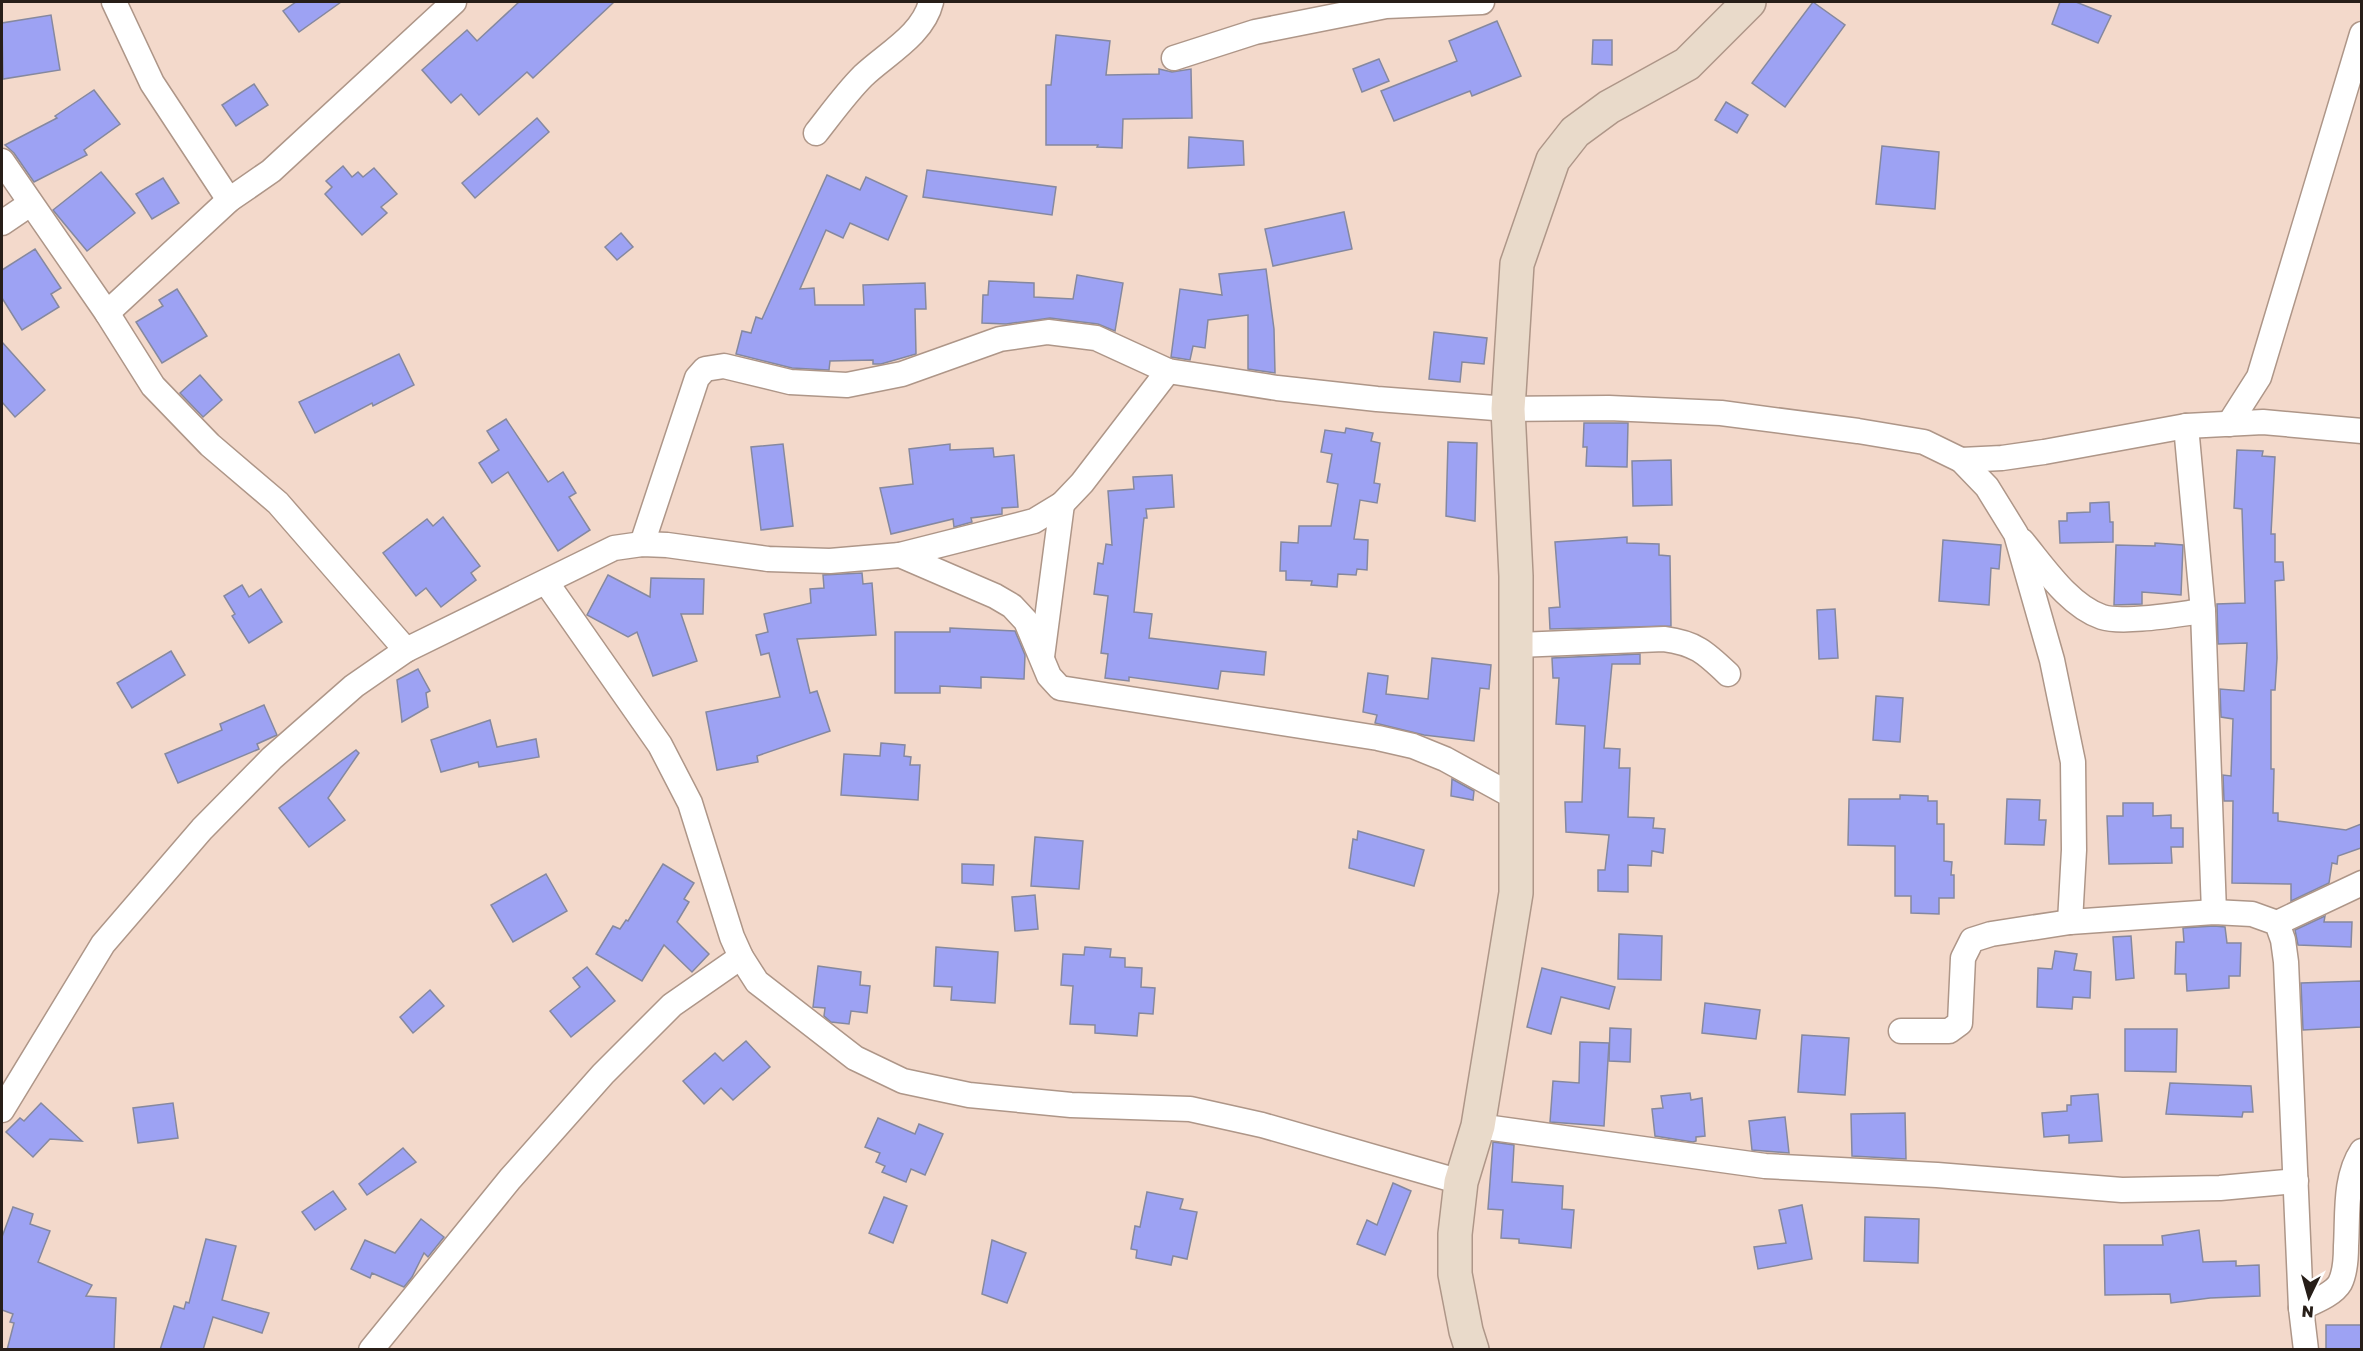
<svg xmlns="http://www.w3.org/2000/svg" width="2363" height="1351" font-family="'Golos Text',sans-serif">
<rect width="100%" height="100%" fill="#f3d9cb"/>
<g fill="#9da2f3" stroke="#85889f" stroke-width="1.5">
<path d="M 296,2 L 341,2 L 299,32 L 283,11 Z"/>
<path d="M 519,2 L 614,2 L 533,78 L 527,72 L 479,115 L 461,94 L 451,103 L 422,70 L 467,30 L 477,41 Z"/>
<path d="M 1813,2 L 1845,25 L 1785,107 L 1752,83 Z"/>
<path d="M 2060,2 L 2076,2 L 2111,16 L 2098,43 L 2052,24 Z"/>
<path d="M 51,15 L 60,70 L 3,79 L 2,23 Z"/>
<path d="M 1497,21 L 1521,76 L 1472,96 L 1470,91 L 1394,121 L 1381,91 L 1457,61 L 1449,41 Z"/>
<path d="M 1056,35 L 1110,41 L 1106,75 L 1159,74 L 1159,69 L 1172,72 L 1191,69 L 1192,118 L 1123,119 L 1122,148 L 1097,147 L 1098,145 L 1046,145 L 1046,85 L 1051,85 Z"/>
<path d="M 1593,40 L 1612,40 L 1612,65 L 1592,64 Z"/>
<path d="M 1379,59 L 1389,81 L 1362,92 L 1353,69 Z"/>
<path d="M 254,84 L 268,105 L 236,126 L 222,105 Z"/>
<path d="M 94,90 L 120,124 L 84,150 L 87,155 L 34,182 L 14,153 L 5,145 L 57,118 L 55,116 Z"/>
<path d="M 1726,102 L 1748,115 L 1737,133 L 1715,120 Z"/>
<path d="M 537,118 L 549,132 L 475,198 L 462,183 Z"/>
<path d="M 1189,137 L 1243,141 L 1244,165 L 1188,168 Z"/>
<path d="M 1882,146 L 1939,152 L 1935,209 L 1876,204 Z"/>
<path d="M 343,166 L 352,177 L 358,172 L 363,177 L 374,168 L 397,194 L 381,207 L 387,213 L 362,235 L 325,194 L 332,187 L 326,181 Z"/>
<path d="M 927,170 L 1056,187 L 1052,215 L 923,197 Z"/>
<path d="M 101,172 L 135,213 L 87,251 L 53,210 Z"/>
<path d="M 827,175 L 860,190 L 866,177 L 907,196 L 888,240 L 850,223 L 843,238 L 826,230 L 800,289 L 814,288 L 815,305 L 864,305 L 863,285 L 925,283 L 926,309 L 915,309 L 916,354 L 881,364 L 873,364 L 873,360 L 830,361 L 829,370 L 792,368 L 736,354 L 742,331 L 751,333 L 756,317 L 762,319 Z"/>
<path d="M 163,178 L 179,203 L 152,219 L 136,194 Z"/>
<path d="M 1344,212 L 1352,249 L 1273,266 L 1265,229 Z"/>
<path d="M 621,233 L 633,247 L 617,260 L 605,247 Z"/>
<path d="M 35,249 L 61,288 L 51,294 L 59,307 L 22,330 L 2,298 L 2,270 Z"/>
<path d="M 1266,269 L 1274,329 L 1275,373 L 1248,369 L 1248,315 L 1208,320 L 1205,348 L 1193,346 L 1190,360 L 1171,357 L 1180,289 L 1222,295 L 1219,274 Z"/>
<path d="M 1077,275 L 1123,283 L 1115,331 L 1098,324 L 1050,318 L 1006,324 L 982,323 L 983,295 L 988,295 L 989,281 L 1034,283 L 1034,297 L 1073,299 Z"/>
<path d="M 177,289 L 207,336 L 162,363 L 136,322 L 163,306 L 159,300 Z"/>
<path d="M 1434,332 L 1487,338 L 1484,364 L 1462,362 L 1460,382 L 1429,379 Z"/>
<path d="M 2,342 L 45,390 L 15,417 L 2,402 Z"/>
<path d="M 399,354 L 414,385 L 373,406 L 372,403 L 315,433 L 299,402 Z"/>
<path d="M 200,375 L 222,400 L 203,417 L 180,393 Z"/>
<path d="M 506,419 L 548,482 L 563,472 L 576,493 L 569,497 L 590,530 L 558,551 L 508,472 L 492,483 L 479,463 L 499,450 L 487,431 Z"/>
<path d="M 1584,423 L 1628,423 L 1627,467 L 1586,466 L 1587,447 L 1583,447 Z"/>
<path d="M 1346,428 L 1373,433 L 1371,441 L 1380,443 L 1374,483 L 1380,484 L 1377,503 L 1360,500 L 1354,539 L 1368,540 L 1367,570 L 1357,569 L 1356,575 L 1338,574 L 1337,587 L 1311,585 L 1312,581 L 1286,580 L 1286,571 L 1280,571 L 1281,542 L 1298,543 L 1299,526 L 1331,526 L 1338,484 L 1327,482 L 1332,454 L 1321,452 L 1325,430 L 1345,433 Z"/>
<path d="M 1448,442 L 1477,443 L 1475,521 L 1446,516 Z"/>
<path d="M 783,444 L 793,526 L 761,530 L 751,447 Z"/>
<path d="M 950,444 L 950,450 L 993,448 L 994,457 L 1014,455 L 1018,507 L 1002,508 L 1002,514 L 971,518 L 972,522 L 954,527 L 953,519 L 891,534 L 880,488 L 913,484 L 909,449 Z"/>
<path d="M 2237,450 L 2263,451 L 2262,456 L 2275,457 L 2271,534 L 2275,534 L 2275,562 L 2283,562 L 2284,580 L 2275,581 L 2277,658 L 2275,690 L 2271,690 L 2271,769 L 2274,769 L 2273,813 L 2278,813 L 2278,821 L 2346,830 L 2361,824 L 2361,848 L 2338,856 L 2337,864 L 2332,863 L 2329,883 L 2291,901 L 2291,884 L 2232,883 L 2233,801 L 2224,801 L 2223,775 L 2231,776 L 2233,719 L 2221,717 L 2220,689 L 2244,691 L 2247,643 L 2218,644 L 2217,604 L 2245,603 L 2242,509 L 2234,508 Z"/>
<path d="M 1671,460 L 1672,505 L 1633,506 L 1632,461 Z"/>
<path d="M 1172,475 L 1174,507 L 1146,509 L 1147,518 L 1144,518 L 1134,612 L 1152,614 L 1149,638 L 1266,652 L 1264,675 L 1221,671 L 1218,689 L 1129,677 L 1129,681 L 1105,678 L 1108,654 L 1101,653 L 1108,596 L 1094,594 L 1098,563 L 1103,564 L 1106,544 L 1112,545 L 1108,491 L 1134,489 L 1133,477 Z"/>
<path d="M 2109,502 L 2110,522 L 2113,522 L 2113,542 L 2060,543 L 2059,521 L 2067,521 L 2067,513 L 2090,512 L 2090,503 Z"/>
<path d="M 443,517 L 480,566 L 471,573 L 476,580 L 441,607 L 426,588 L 416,596 L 383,553 L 427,519 L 433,526 Z"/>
<path d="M 1627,537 L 1627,543 L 1659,544 L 1659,555 L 1670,556 L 1671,626 L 1550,629 L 1549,608 L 1560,607 L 1555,542 Z"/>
<path d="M 1943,540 L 2001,545 L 1999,569 L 1991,568 L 1989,605 L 1939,601 Z"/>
<path d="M 2155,543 L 2183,545 L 2181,595 L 2142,592 L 2142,604 L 2114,605 L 2116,545 L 2155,546 Z"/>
<path d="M 862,573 L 863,584 L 872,583 L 876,635 L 797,639 L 810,693 L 817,691 L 830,731 L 757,756 L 758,762 L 717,770 L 706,712 L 780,697 L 769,653 L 761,655 L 756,635 L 768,632 L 764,614 L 811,603 L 810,589 L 824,588 L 823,575 Z"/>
<path d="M 608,575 L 650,597 L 651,578 L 704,579 L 703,614 L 681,614 L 697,661 L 653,676 L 637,632 L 628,637 L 587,615 Z"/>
<path d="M 242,585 L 249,597 L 261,589 L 282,622 L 249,643 L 232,616 L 235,614 L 224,596 Z"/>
<path d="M 1835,609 L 1838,658 L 1819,659 L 1817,610 Z"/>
<path d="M 950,628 L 1015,631 L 1025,655 L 1024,679 L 981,677 L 981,688 L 940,686 L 940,693 L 895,693 L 895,632 L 950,632 Z"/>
<path d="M 171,651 L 185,675 L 132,708 L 117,683 Z"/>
<path d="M 1640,654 L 1640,664 L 1612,664 L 1604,748 L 1620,749 L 1619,768 L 1630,768 L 1628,817 L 1654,818 L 1653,828 L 1665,829 L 1663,853 L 1652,851 L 1651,866 L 1628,865 L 1628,892 L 1598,891 L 1598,870 L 1605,870 L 1609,835 L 1566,832 L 1565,802 L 1582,802 L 1585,726 L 1556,724 L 1559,678 L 1553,678 L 1552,658 Z"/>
<path d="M 1432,658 L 1491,665 L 1489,689 L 1480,688 L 1474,741 L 1424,735 L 1375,723 L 1377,715 L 1363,712 L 1368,673 L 1388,676 L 1386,694 L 1428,699 Z"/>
<path d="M 418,669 L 430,691 L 426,693 L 428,707 L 402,722 L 397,680 Z"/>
<path d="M 1876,696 L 1903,698 L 1900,742 L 1873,740 Z"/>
<path d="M 264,705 L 277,735 L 257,744 L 259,749 L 178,783 L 165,754 L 222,730 L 220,724 Z"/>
<path d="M 490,720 L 497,747 L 536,739 L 539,757 L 479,767 L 478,762 L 441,772 L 431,740 Z"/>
<path d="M 881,743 L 905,745 L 904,756 L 911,757 L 910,765 L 920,765 L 918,800 L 841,795 L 844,754 L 880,756 Z"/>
<path d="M 356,750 L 359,753 L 328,798 L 345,820 L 309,847 L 279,808 Z"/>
<path d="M 1452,779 L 1474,791 L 1473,800 L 1451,796 Z"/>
<path d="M 1900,795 L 1928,796 L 1928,801 L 1937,801 L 1937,824 L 1944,824 L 1944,861 L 1952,862 L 1951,875 L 1954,875 L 1954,898 L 1939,898 L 1939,914 L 1911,913 L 1911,896 L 1895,896 L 1895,846 L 1848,845 L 1849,799 L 1900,799 Z"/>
<path d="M 2007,799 L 2040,800 L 2039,820 L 2046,820 L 2044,845 L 2005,844 Z"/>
<path d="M 2123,803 L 2153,803 L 2153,816 L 2171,815 L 2171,828 L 2183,828 L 2183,847 L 2171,847 L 2172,863 L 2109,864 L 2107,816 L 2123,816 Z"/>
<path d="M 1358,831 L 1424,850 L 1414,886 L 1349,868 L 1353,839 L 1357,840 Z"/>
<path d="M 1035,837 L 1083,841 L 1079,889 L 1031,886 Z"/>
<path d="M 663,864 L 694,883 L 684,899 L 689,902 L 677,922 L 709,954 L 692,972 L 664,945 L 642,981 L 596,954 L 613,926 L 620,929 L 626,920 L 628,921 Z"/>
<path d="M 962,864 L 994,865 L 993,885 L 962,883 Z"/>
<path d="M 546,874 L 567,911 L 513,942 L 491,905 Z"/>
<path d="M 1035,895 L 1038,929 L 1015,931 L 1012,897 Z"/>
<path d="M 2325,916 L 2324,922 L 2352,922 L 2351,947 L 2298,945 L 2295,930 Z"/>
<path d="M 2214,926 L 2225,927 L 2227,943 L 2241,943 L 2240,976 L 2229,976 L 2229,988 L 2187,991 L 2186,974 L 2175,974 L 2176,942 L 2184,942 L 2183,928 Z"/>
<path d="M 1619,934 L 1662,936 L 1661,980 L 1618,979 Z"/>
<path d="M 2131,936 L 2134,978 L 2116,980 L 2113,937 Z"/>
<path d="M 936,947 L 998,952 L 995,1003 L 951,1000 L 952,987 L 934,986 Z"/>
<path d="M 1085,947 L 1111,949 L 1110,957 L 1125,958 L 1125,967 L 1142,968 L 1141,987 L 1155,988 L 1153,1014 L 1139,1013 L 1137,1036 L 1095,1033 L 1095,1025 L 1070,1024 L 1073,986 L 1061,985 L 1063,954 L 1084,955 Z"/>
<path d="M 2055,951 L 2077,954 L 2074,970 L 2091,972 L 2090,998 L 2073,997 L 2072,1009 L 2037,1007 L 2038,968 L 2052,969 Z"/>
<path d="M 818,966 L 861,972 L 860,985 L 870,986 L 867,1013 L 851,1011 L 849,1024 L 831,1022 L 824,1016 L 825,1008 L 813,1007 Z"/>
<path d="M 587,967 L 615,1001 L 571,1037 L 550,1011 L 580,987 L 573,978 Z"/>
<path d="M 1542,968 L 1615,987 L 1609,1009 L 1561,997 L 1551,1034 L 1527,1027 Z"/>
<path d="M 2361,981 L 2361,1027 L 2303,1030 L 2301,983 Z"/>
<path d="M 430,990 L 444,1006 L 413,1033 L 400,1017 Z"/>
<path d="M 1705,1003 L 1760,1010 L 1756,1039 L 1702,1033 Z"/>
<path d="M 1610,1028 L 1631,1029 L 1630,1062 L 1609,1061 Z"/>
<path d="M 2125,1029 L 2177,1029 L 2176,1072 L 2125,1071 Z"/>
<path d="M 1802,1035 L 1849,1038 L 1845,1095 L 1798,1092 Z"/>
<path d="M 746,1041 L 770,1067 L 733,1100 L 721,1088 L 704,1104 L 683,1081 L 715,1053 L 723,1061 Z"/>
<path d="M 1580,1042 L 1609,1043 L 1604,1126 L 1550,1122 L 1553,1081 L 1579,1083 Z"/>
<path d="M 2170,1083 L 2251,1086 L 2253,1112 L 2243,1112 L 2242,1117 L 2166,1114 Z"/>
<path d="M 1690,1093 L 1691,1100 L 1702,1098 L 1705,1136 L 1696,1137 L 1696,1141 L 1693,1142 L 1655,1136 L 1652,1109 L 1663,1108 L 1661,1096 Z"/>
<path d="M 2098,1094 L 2102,1141 L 2069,1143 L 2069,1135 L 2044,1137 L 2042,1113 L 2067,1111 L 2067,1105 L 2071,1105 L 2071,1096 Z"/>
<path d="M 41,1103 L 82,1141 L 50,1139 L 33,1157 L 6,1132 L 20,1118 L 24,1121 Z"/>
<path d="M 173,1103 L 178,1138 L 138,1143 L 133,1108 Z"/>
<path d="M 1905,1113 L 1906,1159 L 1852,1156 L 1851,1114 Z"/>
<path d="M 1785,1117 L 1789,1153 L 1752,1150 L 1749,1121 Z"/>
<path d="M 878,1118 L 915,1134 L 919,1124 L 943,1134 L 925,1175 L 911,1169 L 906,1182 L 882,1172 L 885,1166 L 876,1162 L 880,1153 L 865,1147 Z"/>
<path d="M 1493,1142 L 1514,1145 L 1512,1182 L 1563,1186 L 1562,1209 L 1574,1210 L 1571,1248 L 1519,1243 L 1519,1239 L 1501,1238 L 1503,1210 L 1488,1209 Z"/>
<path d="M 403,1148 L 416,1162 L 367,1195 L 359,1184 Z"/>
<path d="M 1393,1183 L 1411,1191 L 1385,1255 L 1357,1244 L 1367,1220 L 1377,1225 Z"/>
<path d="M 333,1191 L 346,1209 L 315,1230 L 302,1212 Z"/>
<path d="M 1147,1192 L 1183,1199 L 1180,1209 L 1197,1212 L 1187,1259 L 1173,1256 L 1171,1265 L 1136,1258 L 1137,1250 L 1131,1249 L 1135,1226 L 1140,1227 Z"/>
<path d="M 884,1197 L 907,1206 L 893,1243 L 869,1233 Z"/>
<path d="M 1802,1205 L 1812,1259 L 1758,1269 L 1754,1247 L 1786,1243 L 1779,1210 Z"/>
<path d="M 13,1207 L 33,1214 L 30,1224 L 50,1231 L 38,1262 L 92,1285 L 86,1296 L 116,1298 L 114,1350 L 7,1350 L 14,1323 L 10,1322 L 13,1314 L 2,1310 L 2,1237 Z"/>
<path d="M 1865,1217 L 1919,1219 L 1918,1263 L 1864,1261 Z"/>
<path d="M 421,1219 L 444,1237 L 428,1257 L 424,1253 L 412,1277 L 404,1287 L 372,1273 L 370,1278 L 351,1269 L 365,1240 L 395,1253 Z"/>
<path d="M 2199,1230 L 2203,1262 L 2236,1261 L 2236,1266 L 2259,1265 L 2260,1296 L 2210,1298 L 2171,1303 L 2170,1294 L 2105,1295 L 2104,1245 L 2163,1245 L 2162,1236 Z"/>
<path d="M 206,1239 L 236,1246 L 222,1300 L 269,1313 L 262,1333 L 213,1317 L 203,1350 L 160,1350 L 174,1306 L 184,1309 L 186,1302 L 189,1303 Z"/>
<path d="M 992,1240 L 1026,1253 L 1007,1303 L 982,1294 Z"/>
<rect x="2326" y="1325" width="35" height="25"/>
</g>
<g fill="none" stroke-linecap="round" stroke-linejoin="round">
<defs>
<g id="street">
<path d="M 114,2 L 152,83 L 229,200"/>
<path d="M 1174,58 L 1255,32 L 1386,6 L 1482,2"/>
<path d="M 816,133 C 831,114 846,93 863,76 C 886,54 923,35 931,2"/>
<path d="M 2,161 L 107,313 L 153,386 L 210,445 L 278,503 L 406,650"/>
<path d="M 2,223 L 30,204"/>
<path d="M 107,313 L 229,200 L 271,171 L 454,2"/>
<path d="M 2229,424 L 2259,377 L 2362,34"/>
<path d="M 2186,426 L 2203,611 L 2214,912"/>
<path d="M 1961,460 L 2002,458 L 2044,452 L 2186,426 L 2263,422 L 2362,431"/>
<path d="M 2022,541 C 2043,566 2069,606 2102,617 C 2123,624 2179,614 2203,611"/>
<path d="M 642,544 L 697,378 L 705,369 L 724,366 L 790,382 L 847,385 L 902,374 L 1000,339 L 1048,332 L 1096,338 L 1168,371 L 1277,388 L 1377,399 L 1508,409 L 1609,408 L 1721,413 L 1858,431 L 1924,442 L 1961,460 L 1987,487 L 2016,534 L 2052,660 L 2073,762 L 2074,850 L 2070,922"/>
<path d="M 900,555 L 1034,521 L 1062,504 L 1082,483 L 1168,371"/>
<path d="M 546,582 L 660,745 L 690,803 L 732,937 L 741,957 L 757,982 L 855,1058 L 903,1081 L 969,1095 L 1071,1105 L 1190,1109 L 1262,1125 L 1461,1182"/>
<path d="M 1516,645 L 1664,639 C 1695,643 1705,652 1728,674"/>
<path d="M 1042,657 L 1062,504"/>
<path d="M 2277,923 L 2362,883"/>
<path d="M 1901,1031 L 1949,1031 L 1960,1023 L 1963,958 L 1972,940 L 1991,934 L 2070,922 L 2214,912 L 2252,914 L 2277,923 L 2283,940 L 2286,962 L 2301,1308 L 2306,1350"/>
<path d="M 2,1110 L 103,944 L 202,829 L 272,758 L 354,686 L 406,650 L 614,548 L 642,544 L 667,545 L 768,559 L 830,561 L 900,555 L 995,596 L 1012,606 L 1026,621 L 1049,676 L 1060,688 L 1378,738 L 1413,746 L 1445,759 L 1516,798"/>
<path d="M 1478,1126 L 1765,1166 L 1937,1175 L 2122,1190 L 2220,1188 L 2296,1181"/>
<path d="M 2301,1308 C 2313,1302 2333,1295 2340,1283 C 2345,1273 2346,1257 2346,1246 C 2348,1215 2344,1178 2362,1151"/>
<path d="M 371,1350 L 510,1179 L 603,1074 L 672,1005 L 741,957"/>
</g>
<path id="secondary" d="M 1472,1350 L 1466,1331 L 1455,1274 L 1455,1234 L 1461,1182 L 1478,1126 L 1516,893 L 1516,576 L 1508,409 L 1517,264 L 1553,160 L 1575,132 L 1609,107 L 1687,64 L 1749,2"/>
</defs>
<use href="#street" stroke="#ae9688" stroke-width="27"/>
<use href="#secondary" stroke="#ae9688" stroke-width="36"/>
<use href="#street" stroke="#fff" stroke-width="24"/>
<use href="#secondary" stroke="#e9daca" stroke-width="33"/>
</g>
<rect width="2363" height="1351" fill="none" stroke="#271e18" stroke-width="6"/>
<g transform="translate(2309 1297) rotate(185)" stroke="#ffffff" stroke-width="4.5" paint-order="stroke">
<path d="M0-4.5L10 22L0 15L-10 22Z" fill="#271e18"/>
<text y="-9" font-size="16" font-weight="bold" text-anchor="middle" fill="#271e18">N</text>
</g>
</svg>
